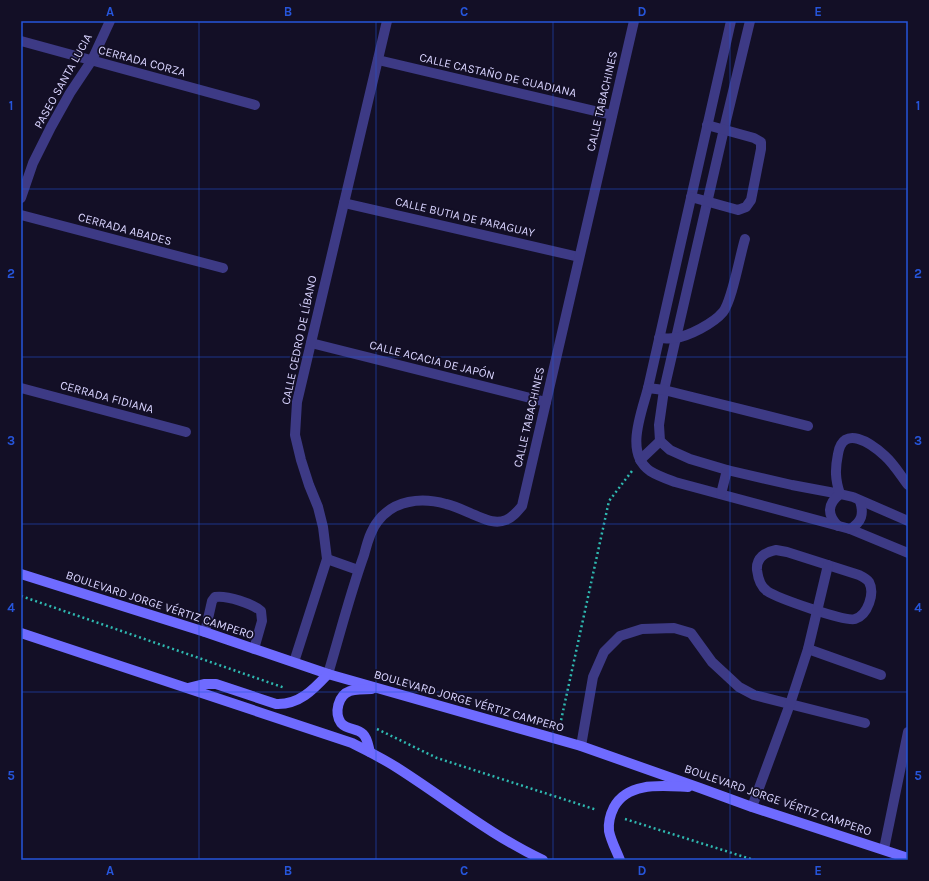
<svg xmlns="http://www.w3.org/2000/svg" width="929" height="881" font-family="Karla,sans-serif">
<rect width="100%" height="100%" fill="#130f26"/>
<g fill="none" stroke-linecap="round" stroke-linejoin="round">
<g stroke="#2fb8b0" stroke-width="2.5" stroke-dasharray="2 3" stroke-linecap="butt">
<path d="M 21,596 L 285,688"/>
<path d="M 560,725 L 609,501 L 632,471"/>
<path d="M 377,729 L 437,758 L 597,810"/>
<path d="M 625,819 L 754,860"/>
</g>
<g stroke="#3d3a85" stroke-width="10">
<path d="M 731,21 L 648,388 C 642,412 624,453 650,471 C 658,476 667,479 675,482 L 850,529 L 908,553"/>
<path d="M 750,21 L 724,129 L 664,390 L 659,425 L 660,441 L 670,450 L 690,459 L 727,470 L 792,485 L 840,494 L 853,497 L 908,521"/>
<path d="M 691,197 L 738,210 L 746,207 L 751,200 L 761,149 L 761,142 L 754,138 L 707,125"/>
<path d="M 659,338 C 664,338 669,339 674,338 C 688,337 714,323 723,312 C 732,301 740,255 745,239"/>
<path d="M 648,388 L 664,390 L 808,426"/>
<path d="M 640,460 L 660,441"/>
<path d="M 721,494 L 727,470"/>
<path d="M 838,526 C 827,515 827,504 840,494 C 835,479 835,469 838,454 C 843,424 871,443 885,456 C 894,464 901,476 908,485"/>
<path d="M 850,529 C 862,522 864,514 860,501"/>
<path d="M 776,550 L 787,552 L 859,575 C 863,577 867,579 869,582 C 875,593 868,615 855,619 C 845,622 777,598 767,591 C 761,587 758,578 757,570 C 756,558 765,552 776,550 Z"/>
<path d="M 205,632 L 212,601 L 215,597 C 227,595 253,604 261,611 L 262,621 L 254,649"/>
<path d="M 808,649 L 881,675"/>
<path d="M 581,746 L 593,677 L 604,652 L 620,636 L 642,629 L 674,628 L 691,633 L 712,662 L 739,687 L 754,695 L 865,723"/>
<path d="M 752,807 L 790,704 L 808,649 L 828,565"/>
<path d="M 884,849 L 908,732"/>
</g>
<g stroke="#3d3a85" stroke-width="10">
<path d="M 21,41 L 255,105"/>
<path d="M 378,60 L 612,115"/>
<path d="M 21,198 L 33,163 L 51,127 L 70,93 L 92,60 L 110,21"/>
<path d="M 344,203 L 579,257"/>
<path d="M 21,215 L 223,268"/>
<path d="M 311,343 L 546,402"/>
<path d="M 21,388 L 186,432"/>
<path d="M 327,559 L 358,570"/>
<path d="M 294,662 L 327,559 L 323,527 L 318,507 L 309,485 L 301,460 L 295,435 L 297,402 L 387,21"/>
<path d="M 328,674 C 340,634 350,594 364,555 C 367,544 370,531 378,521 C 394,500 421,497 446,504 C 455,506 463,510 472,514 C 483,518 494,525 506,520 C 513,517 517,512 522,506 L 634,21"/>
</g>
<g stroke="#6f6bff" stroke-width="10">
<path d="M 21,574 L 205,632 L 328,674 L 581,746 L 700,788 L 752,807 L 908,858"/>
<path d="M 21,633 L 352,743 C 367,751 382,758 396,767 C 445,798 490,835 543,860"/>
<path d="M 188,688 L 204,684 L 216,684 L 276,704 C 299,705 313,690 328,674"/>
<path d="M 370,752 C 368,746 368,739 363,734 C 357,728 347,730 341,723 C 334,713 338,695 350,691 C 357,689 365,689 372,689"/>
<path d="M 620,860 C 616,850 611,841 609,831 C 608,822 610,815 614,807 C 628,781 664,786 688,787"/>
</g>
</g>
<path fill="none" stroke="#2655da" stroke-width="1" stroke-opacity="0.55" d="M 199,21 L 199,860M 376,21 L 376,860M 553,21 L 553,860M 730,21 L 730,860M 21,189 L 908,189M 21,357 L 908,357M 21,524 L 908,524M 21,692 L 908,692"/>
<g text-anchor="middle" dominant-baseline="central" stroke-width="3.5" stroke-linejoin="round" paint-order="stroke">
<g font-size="12" fill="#d9d4ff" stroke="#130f26">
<text transform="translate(142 61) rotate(15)">CERRADA CORZA</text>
<text transform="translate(498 75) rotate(13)">CALLE CASTAÑO DE GUADIANA</text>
<text transform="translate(63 81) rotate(-61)">PASEO SANTA LUCIA</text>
<text transform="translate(602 101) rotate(-77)">CALLE TABACHINES</text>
<text transform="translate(465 217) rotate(13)">CALLE BUTIA DE PARAGUAY</text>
<text transform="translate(125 229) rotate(15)">CERRADA ABADES</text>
<text transform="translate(299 340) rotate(-78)">CALLE CEDRO DE LÍBANO</text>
<text transform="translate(432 360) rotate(14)">CALLE ACACIA DE JAPÓN</text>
<text transform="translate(107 397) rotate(15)">CERRADA FIDIANA</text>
<text transform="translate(529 417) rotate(-77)">CALLE TABACHINES</text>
<text transform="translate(160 605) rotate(18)">BOULEVARD JORGE VÉRTIZ CAMPERO</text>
<text transform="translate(469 701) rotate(16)">BOULEVARD JORGE VÉRTIZ CAMPERO</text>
<text transform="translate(778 800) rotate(19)">BOULEVARD JORGE VÉRTIZ CAMPERO</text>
</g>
</g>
<rect width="929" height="881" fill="none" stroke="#130f26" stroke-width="44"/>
<rect x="22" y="22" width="885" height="837" fill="none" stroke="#2655da" stroke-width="1.5"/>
<g font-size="13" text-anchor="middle" font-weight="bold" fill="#2655da">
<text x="110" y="16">A</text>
<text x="288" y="16">B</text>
<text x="464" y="16">C</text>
<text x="642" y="16">D</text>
<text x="818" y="16">E</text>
<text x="11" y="110">1</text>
<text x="918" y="110">1</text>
<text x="11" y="278">2</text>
<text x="918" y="278">2</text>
<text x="11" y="445">3</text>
<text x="918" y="445">3</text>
<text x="11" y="612">4</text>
<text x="918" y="612">4</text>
<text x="11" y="780">5</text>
<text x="918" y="780">5</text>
<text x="110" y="875">A</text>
<text x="288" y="875">B</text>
<text x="464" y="875">C</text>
<text x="642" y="875">D</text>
<text x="818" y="875">E</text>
</g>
</svg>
